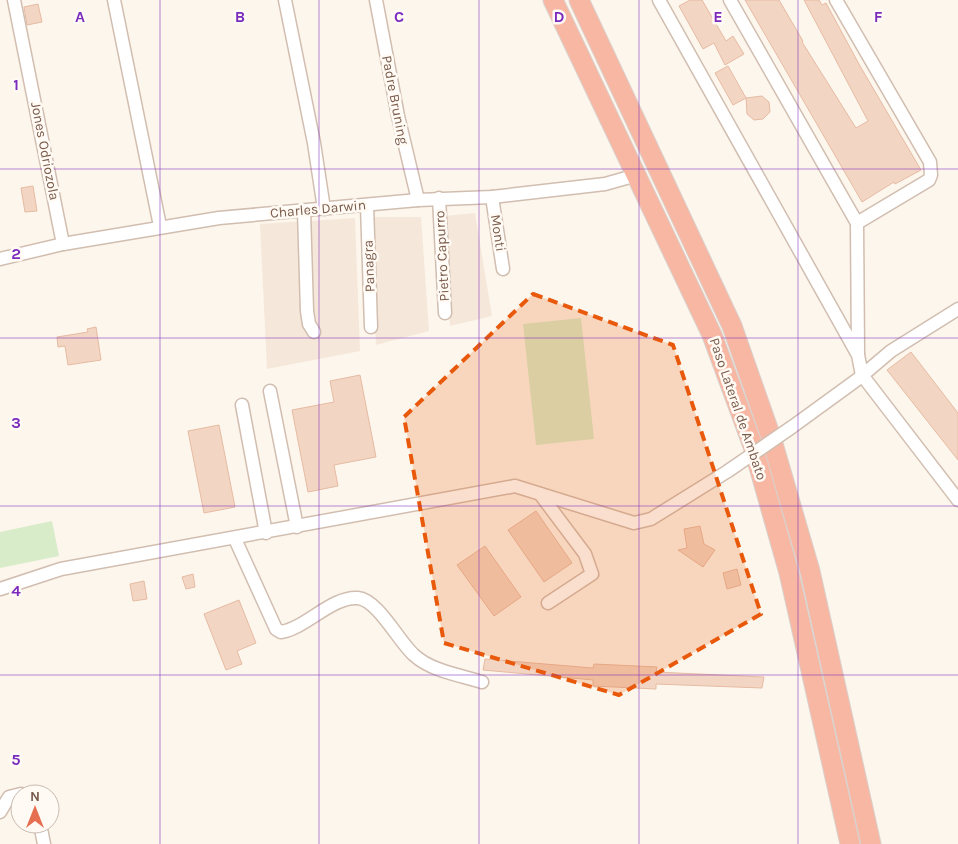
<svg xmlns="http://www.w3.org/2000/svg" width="958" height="844" font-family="Karla,sans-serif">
<rect width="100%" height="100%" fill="#fdf6ec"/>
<g fill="#f5e8da">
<path d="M 475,213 L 492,316 L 450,326 L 444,216 Z"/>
<path d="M 369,217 L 421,217 L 429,331 L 376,345 Z"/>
<path d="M 355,218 L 360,351 L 267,369 L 260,224 Z"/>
</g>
<g fill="#d8ecc9">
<path d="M 581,318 L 594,439 L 536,445 L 523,324 Z"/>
<path d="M 52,521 L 59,556 L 0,568 L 0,532 Z"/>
</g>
<g fill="#f3d5c3" stroke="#e6bba3">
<path d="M 690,0 L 702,0 L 726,41 L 733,36 L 744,54 L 725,65 L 714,43 L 703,49 L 679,6 Z"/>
<path d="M 745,0 L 779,0 L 803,41 L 802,42 L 856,128 L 868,121 L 804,0 L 819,0 L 822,5 L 826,3 L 860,66 L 921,170 L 895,184 L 894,182 L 862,202 Z"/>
<path d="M 38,4 L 42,22 L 27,25 L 24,7 Z"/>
<path d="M 728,66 L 746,98 L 762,96 L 769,102 L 770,112 L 763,119 L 754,120 L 747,114 L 746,98 L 733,105 L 715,73 Z"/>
<path d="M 33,186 L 37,211 L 25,212 L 21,188 Z"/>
<path d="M 96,327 L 101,360 L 68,365 L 65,346 L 58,347 L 57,337 L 88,332 L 87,329 Z"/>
<path d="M 911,352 L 958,413 L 958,460 L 887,370 Z"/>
<path d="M 360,375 L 376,457 L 334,465 L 338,486 L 308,492 L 292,410 L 334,402 L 330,381 Z"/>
<path d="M 219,425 L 235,507 L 204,513 L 188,431 Z"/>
<path d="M 536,511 L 572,563 L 544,582 L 508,530 Z"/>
<path d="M 700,526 L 704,544 L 715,550 L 703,567 L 678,550 L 687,548 L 684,529 Z"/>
<path d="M 485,546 L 521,597 L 494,616 L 457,565 Z"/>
<path d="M 737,569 L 741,585 L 727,589 L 723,573 Z"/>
<path d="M 193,574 L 195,587 L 186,589 L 182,577 Z"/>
<path d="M 144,581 L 147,599 L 133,601 L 130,584 Z"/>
<path d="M 239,600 L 256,643 L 237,651 L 242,664 L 226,670 L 204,614 Z"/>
<path d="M 485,659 L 593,668 L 594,664 L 657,667 L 656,672 L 764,677 L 762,688 L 656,684 L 656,689 L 593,686 L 593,680 L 483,670 Z"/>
</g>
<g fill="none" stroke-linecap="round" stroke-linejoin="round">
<defs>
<g id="minor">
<path d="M 14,0 L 63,244"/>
<path d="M 114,0 L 160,226"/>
<path d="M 285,0 L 314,143 L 324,209"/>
<path d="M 376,0 L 398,116 L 418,200"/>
<path d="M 659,0 L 858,355 L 862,375 L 958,500"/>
<path d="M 730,0 L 857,223 L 858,353"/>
<path d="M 836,0 L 930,162 L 931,175 L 929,180 L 857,223"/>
<path d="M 492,197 L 503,269"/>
<path d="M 439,198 L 445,313"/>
<path d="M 367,205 L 371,327"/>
<path d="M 304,211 L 307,311 L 309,324 L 314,332"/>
<path d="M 0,259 L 63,244 L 219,218 L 418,200 L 492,197 L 605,184 L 637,175"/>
<path d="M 270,391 L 297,527"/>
<path d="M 242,405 L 266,533"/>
<path d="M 792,427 L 858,379 L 891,351 L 958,309"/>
<path d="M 540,494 L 585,554 L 592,574 L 548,603"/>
<path d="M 235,539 L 276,629 L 281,632 C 306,628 332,596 358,598 C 378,600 399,642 414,655 C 431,671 460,675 482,682"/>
<path d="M 0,589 L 61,569 L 515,486 L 634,523 L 651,519 L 728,471"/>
<path d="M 0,812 L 9,797 L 21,794"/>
<path d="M 40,824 L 44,844"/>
</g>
<g id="highway">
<path d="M 553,0 L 712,335 L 753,446 L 789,573 L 850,844"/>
<path d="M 579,0 L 732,326 L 771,437 L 810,571 L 871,844"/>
</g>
</defs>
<use href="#minor" stroke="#d1beb0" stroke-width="15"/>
<use href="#highway" stroke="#dad1cd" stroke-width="21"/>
<use href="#minor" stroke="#fff" stroke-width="12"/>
<use href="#highway" stroke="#f7b7a3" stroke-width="19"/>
<defs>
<path id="minor-bridge" d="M 728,471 L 792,427"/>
</defs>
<use href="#minor-bridge" stroke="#d1beb0" stroke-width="15" stroke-linecap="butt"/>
<use href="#minor-bridge" stroke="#fff" stroke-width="12"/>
</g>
<path fill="#e8590c" fill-opacity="0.2" stroke="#e8590c" stroke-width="4" stroke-dasharray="10 6" stroke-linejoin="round" d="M 533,294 L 673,345 L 761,614 L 619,695 L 444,643 L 404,417 Z"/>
<path fill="none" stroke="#7b2cbf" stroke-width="1" stroke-opacity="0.55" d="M 160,0 L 160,844M 319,0 L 319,844M 479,0 L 479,844M 639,0 L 639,844M 798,0 L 798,844M 0,169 L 958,169M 0,338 L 958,338M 0,506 L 958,506M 0,675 L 958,675"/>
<g text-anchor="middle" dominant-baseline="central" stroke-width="5" stroke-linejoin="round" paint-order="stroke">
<g font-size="14" fill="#7a5c4d" stroke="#fffaf3">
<text transform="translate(395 100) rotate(79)">Padre Bruning</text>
<text transform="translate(45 151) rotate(79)">Jones Odriozola</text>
<text transform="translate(318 209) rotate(-5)">Charles Darwin</text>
<text transform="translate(498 233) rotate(81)">Monti</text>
<text transform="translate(442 256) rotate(-93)">Pietro Capurro</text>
<text transform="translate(369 266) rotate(-92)">Panagra</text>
<text transform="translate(738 409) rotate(71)">Paso Lateral de Ambato</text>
</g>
</g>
<g font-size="16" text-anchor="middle" font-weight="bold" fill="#7b2cbf" stroke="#fffaf3" stroke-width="5" stroke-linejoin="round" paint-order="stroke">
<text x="80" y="22">A</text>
<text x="240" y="22">B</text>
<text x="399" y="22">C</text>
<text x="559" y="22">D</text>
<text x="718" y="22">E</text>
<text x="878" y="22">F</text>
<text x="16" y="90">1</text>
<text x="16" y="259">2</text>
<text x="16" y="428">3</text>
<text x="16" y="596">4</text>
<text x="16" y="765">5</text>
</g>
<g transform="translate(35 809)"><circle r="24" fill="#fffaf3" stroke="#cabbb1"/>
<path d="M0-4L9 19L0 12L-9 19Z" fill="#e76f51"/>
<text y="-8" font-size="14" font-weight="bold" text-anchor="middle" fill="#7a5c4d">N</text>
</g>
</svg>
